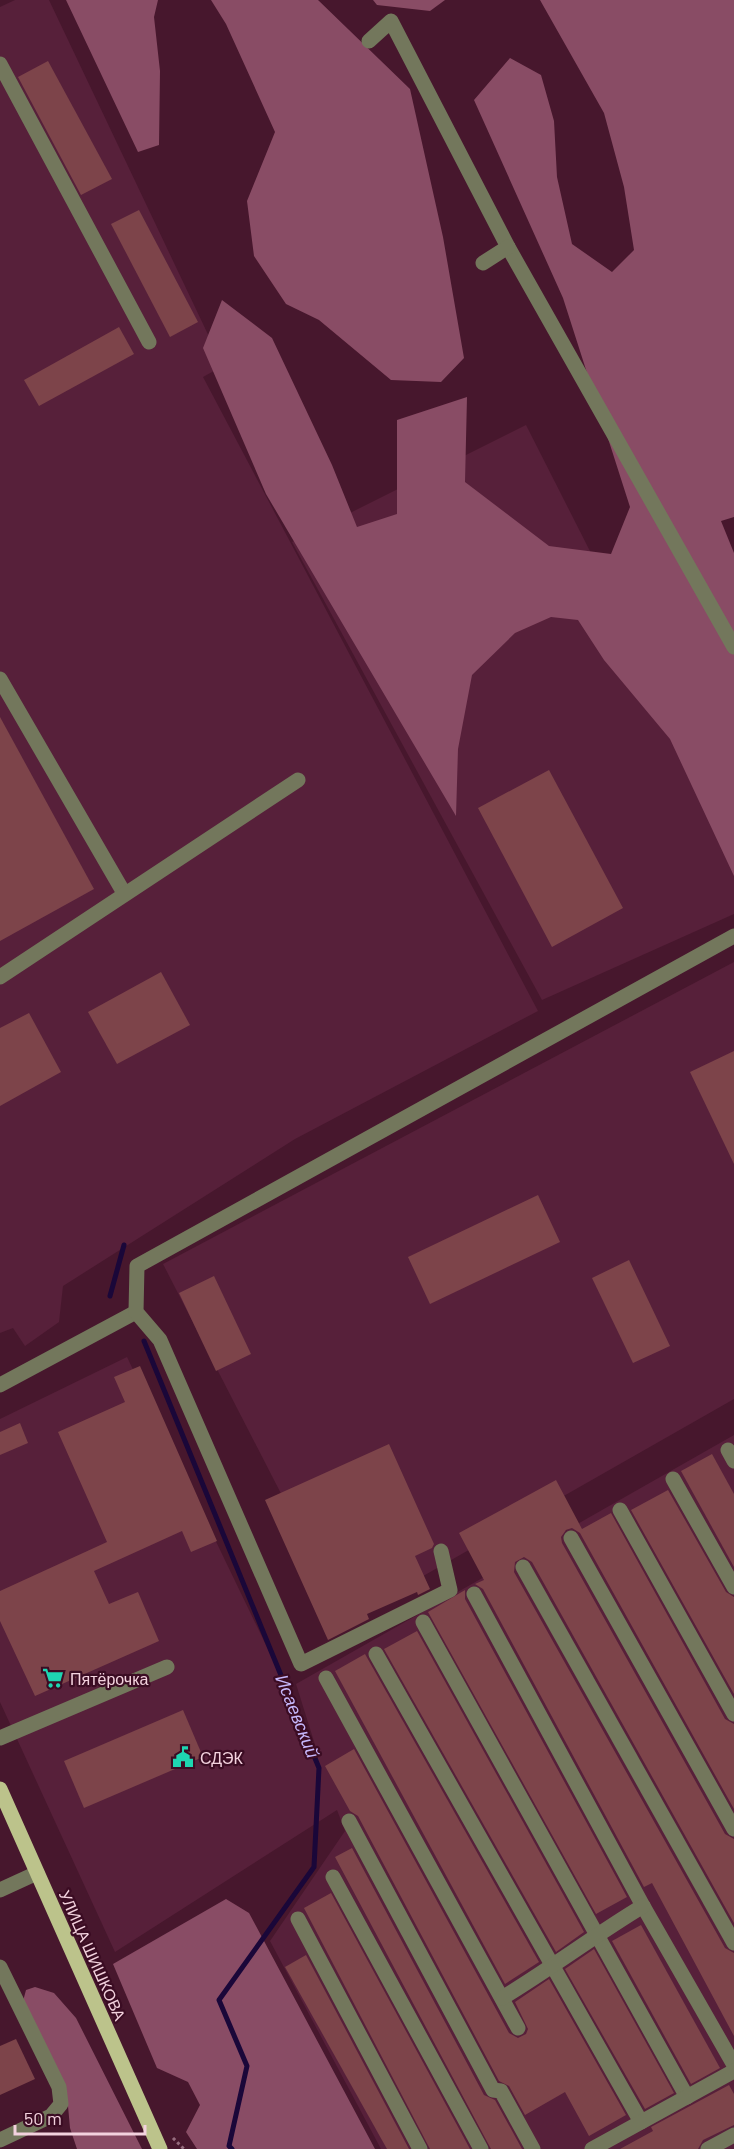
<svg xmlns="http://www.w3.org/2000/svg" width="734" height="2149" font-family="Barlow,sans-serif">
<rect width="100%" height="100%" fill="#47172d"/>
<g fill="#57203a">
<path d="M 15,0 L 49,0 L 223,366 L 203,377 L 538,1011 L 295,1139 L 63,1286 L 59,1322 L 25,1346 L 13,1328 L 0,1333 L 0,7 Z"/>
<path d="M 526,425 L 734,835 L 734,914 L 542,1000 L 292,542 Z"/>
<path d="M 734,962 L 734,1399 L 346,1620 L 163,1264 Z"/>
<path d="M 127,1357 L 317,1751 L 296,1684 L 734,1435 L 734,2149 L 381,2149 L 270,1941 L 345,1831 L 337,1810 L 115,1952 L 0,1702 L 0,1419 Z"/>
</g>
<g fill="#894c65">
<path d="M 66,0 L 158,0 L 154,17 L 160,71 L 159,145 L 138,152 Z"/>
<path d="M 211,0 L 318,0 L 410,89 L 443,237 L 464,358 L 441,382 L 391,380 L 319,320 L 286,304 L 254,256 L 247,201 L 275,132 L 226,24 Z"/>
<path d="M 373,0 L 445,0 L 430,11 L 377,5 Z"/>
<path d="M 540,0 L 734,0 L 734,517 L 721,521 L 734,553 L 734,876 L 670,739 L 604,660 L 578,620 L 551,617 L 515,633 L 472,675 L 458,749 L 456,816 L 266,494 L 203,348 L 222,300 L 272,338 L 332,465 L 357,527 L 397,514 L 397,420 L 467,397 L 465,482 L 549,546 L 611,554 L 630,507 L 563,298 L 474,100 L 510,58 L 541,75 L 554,121 L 557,177 L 572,244 L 612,272 L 634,250 L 624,187 L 604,113 Z"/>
<path d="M 226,1899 L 249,1913 L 375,2149 L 197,2149 L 186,2132 L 200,2105 L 188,2082 L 157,2068 L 113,1964 Z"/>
<path d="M 35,1987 L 54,1993 L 76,2018 L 142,2149 L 77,2149 L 70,2128 L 68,2106 L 22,2005 L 26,1990 Z"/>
</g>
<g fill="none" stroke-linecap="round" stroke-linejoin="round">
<g stroke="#1a0739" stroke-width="5">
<path d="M 110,1296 L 124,1245"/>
<path d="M 144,1341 L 319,1768 L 314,1867 L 219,2000 L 247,2066 L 229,2146 L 232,2149"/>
</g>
</g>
<g fill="#7d444a">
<path d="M 48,61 L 112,179 L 81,195 L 18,77 Z"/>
<path d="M 139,210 L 198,322 L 170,337 L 111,224 Z"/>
<path d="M 119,327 L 134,354 L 39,406 L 24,380 Z"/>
<path d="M 0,717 L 94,889 L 0,941 Z"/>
<path d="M 549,770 L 623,908 L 552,947 L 478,808 Z"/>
<path d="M 161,972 L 190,1025 L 117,1064 L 88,1012 Z"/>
<path d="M 29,1013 L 61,1072 L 0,1106 L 0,1028 Z"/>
<path d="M 734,1051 L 734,1164 L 690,1072 Z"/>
<path d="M 538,1195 L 560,1242 L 430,1304 L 408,1257 Z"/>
<path d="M 629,1260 L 670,1346 L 633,1363 L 592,1278 Z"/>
<path d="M 214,1276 L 251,1354 L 216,1371 L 179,1293 Z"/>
<path d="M 140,1366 L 217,1541 L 191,1552 L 182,1531 L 94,1571 L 109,1604 L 138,1592 L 159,1641 L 35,1696 L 0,1621 L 0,1591 L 107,1542 L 58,1432 L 125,1402 L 114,1377 Z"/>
<path d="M 20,1423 L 28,1443 L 0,1455 L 0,1432 Z"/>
<path d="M 389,1444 L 434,1544 L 432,1548 L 415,1556 L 430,1589 L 418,1595 L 417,1592 L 367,1614 L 369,1619 L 328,1640 L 265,1500 Z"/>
<path d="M 712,1454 L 734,1494 L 734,1567 L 681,1471 Z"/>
<path d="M 556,1480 L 582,1529 L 611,1513 L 725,1719 L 734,1724 L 734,1809 L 580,1533 L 572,1528 L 566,1530 L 561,1537 L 562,1543 L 725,1834 L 734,1839 L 734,1923 L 532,1562 L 524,1557 L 515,1562 L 514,1572 L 725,1948 L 734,1953 L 734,2036 L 652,1883 L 644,1887 L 483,1589 L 475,1584 L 484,1580 L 459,1533 Z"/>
<path d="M 668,1490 L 726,1592 L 734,1597 L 734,1694 L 631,1510 Z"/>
<path d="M 465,1590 L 465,1599 L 627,1897 L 596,1914 L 428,1612 Z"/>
<path d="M 417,1631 L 584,1932 L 556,1952 L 384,1649 Z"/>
<path d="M 365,1654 L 539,1962 L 505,1984 L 335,1671 Z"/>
<path d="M 183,1710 L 203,1757 L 84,1808 L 64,1761 Z"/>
<path d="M 354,1749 L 509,2033 L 518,2038 L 526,2034 L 528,2029 L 515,2002 L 549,1979 L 626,2115 L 589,2136 L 565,2092 L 525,2115 L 509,2086 L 499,2081 L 358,1816 L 350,1811 L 325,1766 Z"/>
<path d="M 352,1848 L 484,2095 L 495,2100 L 522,2149 L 491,2149 L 335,1857 Z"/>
<path d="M 331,1893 L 470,2149 L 430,2149 L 304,1908 Z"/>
<path d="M 641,1925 L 720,2068 L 691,2084 L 612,1941 Z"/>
<path d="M 594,1949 L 674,2093 L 645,2109 L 565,1969 Z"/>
<path d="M 306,1955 L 409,2149 L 387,2149 L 285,1967 Z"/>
<path d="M 16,2039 L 35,2079 L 0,2095 L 0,2046 Z"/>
<path d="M 729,2085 L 734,2094 L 734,2125 L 703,2140 L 698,2149 L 620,2149 L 653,2131 L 651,2127 Z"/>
</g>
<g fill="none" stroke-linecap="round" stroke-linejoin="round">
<path stroke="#966c7e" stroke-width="3" stroke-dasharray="3 3" stroke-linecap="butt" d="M 173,2138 L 184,2149"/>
<g stroke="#73775c" stroke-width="15">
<path d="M 369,41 L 391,21 L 508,247 L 734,647"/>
<path d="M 0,64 L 149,342"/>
<path d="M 483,263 L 508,247"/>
<path d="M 0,679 L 124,893"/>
<path d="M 0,977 L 298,780"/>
<path d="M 0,1385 L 136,1312"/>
<path d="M 728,1450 L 734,1461"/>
<path d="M 673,1479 L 734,1587"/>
<path d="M 620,1510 L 734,1714"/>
<path d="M 571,1538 L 734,1829"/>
<path d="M 441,1551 L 450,1590 L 301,1664 L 160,1340 L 136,1312 L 137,1266 L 734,936"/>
<path d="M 523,1567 L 734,1943"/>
<path d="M 474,1594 L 643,1906 L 734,2065"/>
<path d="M 423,1622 L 687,2097"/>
<path d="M 376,1654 L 641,2122"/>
<path d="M 326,1678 L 518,2028"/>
<path d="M 0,1738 L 167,1667"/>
<path d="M 349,1821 L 493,2090 L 501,2091 L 533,2149"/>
<path d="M 333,1877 L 481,2149"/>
<path d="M 0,1890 L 37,1873"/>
<path d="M 298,1919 L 420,2149"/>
<path d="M 0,1967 L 59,2087 L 61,2104 L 51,2116 L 0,2140"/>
<path d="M 502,1998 C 550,1969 595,1935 643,1906"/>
<path d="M 592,2149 L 734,2071"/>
<path d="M 708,2149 L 734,2135"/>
</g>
<path stroke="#bcc38b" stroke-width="15" d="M 0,1789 L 160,2149"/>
</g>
<defs>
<symbol id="supermarket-bare" viewBox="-9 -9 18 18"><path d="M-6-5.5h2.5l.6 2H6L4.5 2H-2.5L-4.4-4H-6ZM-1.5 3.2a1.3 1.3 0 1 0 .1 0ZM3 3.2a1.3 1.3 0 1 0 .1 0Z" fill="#1ed5b1" stroke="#3b0c23" stroke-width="2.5" paint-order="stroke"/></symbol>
<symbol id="civic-bare" viewBox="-9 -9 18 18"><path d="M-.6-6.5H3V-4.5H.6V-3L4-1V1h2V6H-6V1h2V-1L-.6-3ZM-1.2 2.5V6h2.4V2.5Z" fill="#1ed5b1" stroke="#3b0c23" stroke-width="2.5" paint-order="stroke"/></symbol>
</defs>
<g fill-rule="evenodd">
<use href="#supermarket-bare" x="38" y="1663" width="30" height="30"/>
<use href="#civic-bare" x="168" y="1742" width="30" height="30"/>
</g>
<g text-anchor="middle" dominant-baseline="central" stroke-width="4.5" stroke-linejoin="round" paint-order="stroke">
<g font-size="16" fill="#f3d2de" stroke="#3b0c23" text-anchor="start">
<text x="70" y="1678">Пятёрочка</text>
<text x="200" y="1757">СДЭК</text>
</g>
<g font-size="16" fill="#f3d2de" stroke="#3b0c23">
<text transform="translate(93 1955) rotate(66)">УЛИЦА ШИШКОВА</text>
</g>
<g font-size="18" font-style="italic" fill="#c6b7fb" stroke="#3b0c23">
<text transform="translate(298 1716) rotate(68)">Исаевский</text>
</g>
</g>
<path d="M15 2125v9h130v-9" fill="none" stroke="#f3d2de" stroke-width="3"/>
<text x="24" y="2125" font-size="18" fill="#f3d2de" stroke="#3b0c23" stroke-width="4.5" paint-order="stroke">50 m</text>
</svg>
